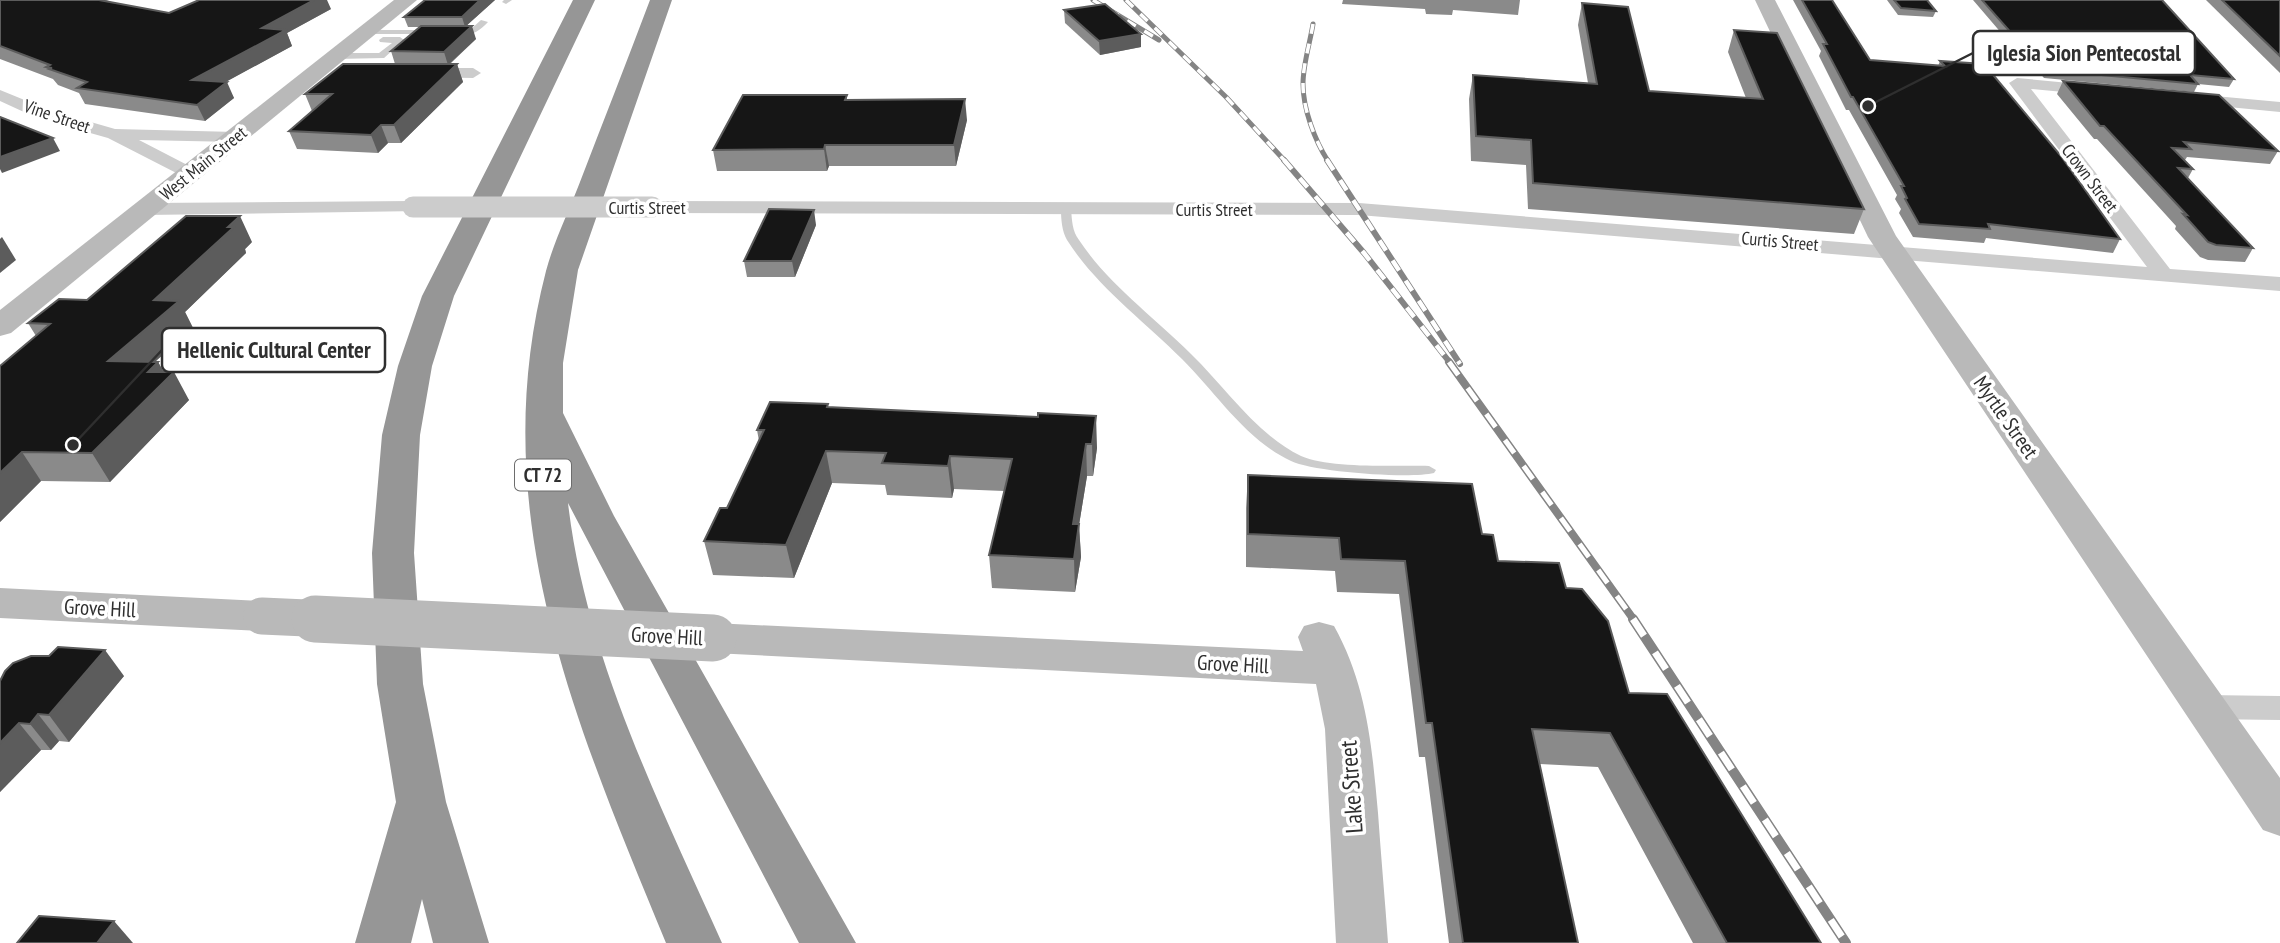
<svg xmlns="http://www.w3.org/2000/svg" width="2280" height="943" font-family="'PT Sans Narrow',sans-serif">
<rect width="100%" height="100%" fill="#fff"/>
<g fill="none" stroke-linecap="round" stroke-linejoin="round">
<g fill="#ccc" fill-rule="evenodd">
<path d="M 504,0 L 512,0 L 506,4 L 502,2 Z"/>
<path d="M 481,20 L 488,22 C 478,33 466,39 452,32 L 456,30 L 470,30 Z"/>
<path d="M 364,30 L 432,30 L 436,32 L 432,34 L 364,34 Z"/>
<path d="M 383,37 L 400,37 L 404,40 L 384,58 L 336,59 L 332,56 L 336,53 L 379,53 L 392,43 L 380,42 L 379,40 Z"/>
<path d="M 1066,206 L 1071,209 C 1072,220 1072,231 1079,240 C 1108,284 1154,317 1191,354 C 1226,388 1256,434 1301,456 C 1330,469 1396,465 1429,466 L 1436,470 L 1434,473 C 1410,479 1313,472 1291,461 C 1246,440 1217,394 1182,359 C 1144,321 1096,286 1067,240 C 1062,231 1061,220 1061,209 Z"/>
</g>
<g fill="#ccc" fill-rule="evenodd">
<path d="M 423,68 L 473,68 L 481,73 L 473,78 L 417,77 L 415,73 Z"/>
<path d="M 2017,78 L 2101,86 L 2103,90 L 2095,95 L 2031,89 L 2170,269 L 2280,277 L 2280,291 L 1359,215 L 652,213 L 645,211 L 642,207 L 645,203 L 652,201 L 1359,203 L 2147,267 L 2009,83 Z"/>
<path d="M 0,90 L 49,110 L 115,129 L 236,132 L 245,137 L 236,142 L 139,140 L 197,170 L 200,174 L 197,178 L 190,180 L 108,138 L 37,118 L 0,101 Z"/>
<path d="M 2193,94 L 2280,102 L 2280,112 L 2187,103 L 2184,99 Z"/>
<path d="M 413,201 L 420,203 L 423,207 L 420,211 L 146,215 L 139,213 L 136,209 L 139,205 L 146,203 Z"/>
<path d="M 2205,695 L 2280,696 L 2280,720 L 2205,719 L 2194,716 L 2189,707 L 2194,698 Z"/>
</g>
<g fill="#b9b9b9" fill-rule="evenodd">
<path d="M 394,0 L 417,0 L 11,333 L 0,336 L 0,310 Z"/>
<path d="M 1755,0 L 1775,0 L 1896,236 L 2280,778 L 2280,836 L 2263,830 L 1868,237 Z"/>
<path d="M 0,588 L 262,601 L 277,605 L 283,616 L 277,627 L 262,631 L 0,618 Z"/>
<path d="M 1319,622 L 1334,626 C 1367,685 1372,747 1378,813 C 1381,857 1385,900 1388,943 L 1336,943 L 1325,729 L 1316,684 L 713,653 L 698,649 L 692,638 L 698,627 L 713,623 L 1303,651 L 1298,637 L 1304,626 Z"/>
</g>
<g fill="#969696" fill-rule="evenodd">
<path d="M 573,0 L 595,0 L 454,296 L 432,366 L 420,435 L 414,553 L 423,684 L 446,802 L 489,943 L 433,943 L 422,899 L 411,943 L 355,943 L 396,802 L 377,684 L 372,553 L 382,435 L 398,366 L 422,296 Z"/>
<path d="M 650,0 L 672,0 L 578,270 L 563,363 L 563,413 L 614,516 L 856,943 L 799,943 L 568,503 C 586,658 659,802 722,943 L 666,943 C 576,724 483,513 546,271 C 554,241 569,211 580,182 C 603,122 627,61 650,0 Z"/>
</g>
<defs>
<g id="rail-far3">
<path d="M 1093,0 L 1159,40"/>
<path d="M 1126,0 L 1226,97 L 1285,161"/>
<path d="M 1313,24 C 1310,43 1303,64 1303,84 C 1303,109 1315,141 1328,161"/>
</g>
<g id="rail-far2">
<path d="M 1284,160 L 1364,253 L 1451,364"/>
<path d="M 1327,160 L 1460,364"/>
</g>
<path id="rail-far1" d="M 1449,362 L 1634,620"/>
<path id="rail" d="M 1633,619 L 1846,943"/>
</defs>
<use href="#rail-far3" stroke="#848484" stroke-width="5"/>
<use href="#rail-far2" stroke="#848484" stroke-width="6"/>
<use href="#rail-far1" stroke="#848484" stroke-width="8"/>
<use href="#rail" stroke="#848484" stroke-width="10"/>
<use href="#rail-far3" stroke="#fff" stroke-width="3.5" stroke-dasharray="10" stroke-linecap="butt"/>
<use href="#rail-far2" stroke="#fff" stroke-width="4.5" stroke-dasharray="12" stroke-linecap="butt"/>
<use href="#rail-far1" stroke="#fff" stroke-width="5" stroke-dasharray="16" stroke-linecap="butt"/>
<use href="#rail" stroke="#fff" stroke-width="7" stroke-dasharray="20" stroke-linecap="butt"/>
<path stroke="#ccc" stroke-width="21" d="M 413,207 L 652,207"/>
<path stroke="#b9b9b9" stroke-width="37" d="M 262,616 L 351,620"/>
<path stroke="#b9b9b9" stroke-width="47" d="M 315,619 L 713,638"/>
</g>
<g fill="#8a8a8a">
<path d="M 0,0 L 109,0 L 106,1 L 169,13 L 331,9 L 287,33 L 292,46 L 225,82 L 234,98 L 205,121 L 85,104 L 79,93 L 58,85 L 53,79 L 0,59 Z"/>
<path d="M 425,0 L 495,0 L 466,26 L 476,39 L 450,64 L 457,64 L 463,82 L 401,143 L 388,143 L 378,153 L 297,149 L 289,131 L 312,111 L 305,94 L 395,64 L 391,51 L 419,27 L 408,27 L 404,17 Z"/>
<path d="M 1343,0 L 1520,0 L 1518,15 L 1453,10 L 1452,15 L 1426,14 L 1425,9 L 1342,4 Z"/>
<path d="M 1793,0 L 1832,0 L 1870,60 L 1938,66 L 1940,61 L 2120,239 L 2113,253 L 1986,238 L 1984,243 L 1913,237 L 1899,213 L 1901,209 L 1895,199 L 1897,195 L 1849,110 L 1846,110 L 1819,56 L 1821,51 Z"/>
<path d="M 1887,0 L 1927,0 L 1936,11 L 1933,17 L 1898,15 Z"/>
<path d="M 1973,0 L 2162,0 L 2234,79 L 2229,87 L 2198,84 L 2194,92 L 2044,78 L 2037,70 L 2033,70 Z"/>
<path d="M 2206,0 L 2280,0 L 2280,73 Z"/>
<path d="M 1582,3 L 1649,91 L 1746,98 L 1728,52 L 1734,30 L 1864,209 L 1854,234 L 1528,209 L 1526,165 L 1471,161 L 1469,99 L 1473,75 L 1588,83 L 1578,25 Z"/>
<path d="M 1064,10 L 1141,47 L 1100,55 L 1065,23 Z"/>
<path d="M 2063,81 L 2278,151 L 2270,164 L 2187,157 L 2185,160 L 2193,169 L 2188,178 L 2253,248 L 2245,262 L 2208,260 L 2200,257 L 2175,229 L 2176,226 L 2097,139 L 2094,139 L 2057,94 Z"/>
<path d="M 847,95 L 847,100 L 967,120 L 956,166 L 829,166 L 827,171 L 717,171 L 713,150 Z"/>
<path d="M 816,225 L 795,277 L 747,277 L 744,261 Z"/>
<path d="M 252,242 L 245,249 L 246,253 L 185,312 L 193,328 L 155,362 L 158,362 L 164,372 L 189,400 L 110,482 L 41,481 L 0,522 L 36,336 L 28,323 L 87,300 Z"/>
<path d="M 829,407 L 1038,417 L 1038,413 L 1097,448 L 1093,476 L 1087,476 L 1079,525 L 1081,557 L 1075,592 L 992,588 L 989,555 L 1004,491 L 954,489 L 952,498 L 887,495 L 885,485 L 832,483 L 794,578 L 713,575 L 704,541 L 727,508 L 759,441 L 757,430 Z"/>
<path d="M 1248,475 L 1482,534 L 1498,561 L 1566,588 L 1629,693 L 1821,943 L 1693,943 L 1598,767 L 1540,764 L 1578,943 L 1449,943 L 1425,757 L 1419,757 L 1399,594 L 1337,592 L 1335,571 L 1246,567 L 1246,508 Z"/>
<path d="M 124,676 L 69,742 L 59,741 L 51,750 L 41,750 L 0,792 L 0,681 Z"/>
</g>
<g fill="#5c5c5c">
<path d="M 314,0 L 327,0 L 331,9 L 287,33 L 292,46 L 200,96 L 192,80 L 262,28 Z"/>
<path d="M 480,0 L 495,0 L 465,27 L 462,17 Z"/>
<path d="M 472,26 L 476,39 L 448,65 L 444,52 Z"/>
<path d="M 1141,34 L 1141,47 L 1100,55 L 1099,41 Z"/>
<path d="M 457,64 L 463,82 L 401,143 L 394,125 Z"/>
<path d="M 227,82 L 234,98 L 205,121 L 197,105 Z"/>
<path d="M 965,99 L 967,120 L 956,166 L 954,145 Z"/>
<path d="M 381,125 L 388,143 L 378,153 L 371,135 Z"/>
<path d="M 53,138 L 60,151 L 2,173 L 0,169 L 0,157 Z"/>
<path d="M 825,145 L 829,166 L 827,171 L 824,149 Z"/>
<path d="M 814,210 L 816,225 L 795,277 L 792,261 Z"/>
<path d="M 240,216 L 252,242 L 245,249 L 246,253 L 185,312 L 193,328 L 124,389 L 108,361 L 154,300 Z"/>
<path d="M 2,237 L 16,260 L 0,273 L 0,239 Z"/>
<path d="M 158,362 L 167,378 L 174,372 L 189,400 L 110,482 L 92,453 L 148,372 Z"/>
<path d="M 1096,416 L 1097,448 L 1093,476 L 1092,444 Z"/>
<path d="M 1086,444 L 1087,476 L 1079,525 L 1081,557 L 1075,592 L 1073,524 Z"/>
<path d="M 826,451 L 832,483 L 794,578 L 786,545 Z"/>
<path d="M 22,452 L 41,481 L 0,522 L 0,473 Z"/>
<path d="M 950,456 L 954,489 L 952,498 L 948,466 Z"/>
<path d="M 105,650 L 124,676 L 69,742 L 49,715 Z"/>
<path d="M 38,714 L 59,741 L 51,750 L 30,724 Z"/>
<path d="M 19,723 L 41,750 L 0,792 L 0,743 Z"/>
<path d="M 114,921 L 133,943 L 97,943 Z"/>
</g>
<g fill="#161616" stroke="#5c5c5c" stroke-width="2">
<path d="M 0,0 L 99,0 L 169,13 L 199,0 L 314,0 L 262,28 L 286,30 L 192,80 L 227,82 L 197,105 L 77,88 L 87,82 L 49,69 L 52,68 L 46,67 L 50,65 L 0,46 Z"/>
<path d="M 425,0 L 480,0 L 462,17 L 404,17 Z"/>
<path d="M 1802,0 L 1832,0 L 1870,60 L 1945,66 L 1940,61 L 1984,64 L 2061,156 L 2120,239 L 1988,224 L 1990,229 L 1919,224 L 1905,199 L 1907,198 L 1901,186 L 1904,186 L 1853,97 L 1851,97 L 1823,44 L 1827,44 Z"/>
<path d="M 1894,0 L 1927,0 L 1936,11 L 1901,8 Z"/>
<path d="M 1982,0 L 2162,0 L 2234,79 L 2190,75 L 2198,84 L 2048,70 L 2041,62 L 2037,62 Z"/>
<path d="M 2222,0 L 2280,0 L 2280,56 Z"/>
<path d="M 1582,3 L 1628,7 L 1649,91 L 1763,99 L 1734,30 L 1777,33 L 1864,209 L 1533,183 L 1531,140 L 1476,136 L 1473,75 L 1597,84 Z"/>
<path d="M 1105,4 L 1141,34 L 1099,41 L 1064,10 Z"/>
<path d="M 421,26 L 472,26 L 444,52 L 391,51 Z"/>
<path d="M 343,64 L 457,64 L 394,125 L 381,125 L 371,135 L 289,131 L 332,94 L 305,94 Z"/>
<path d="M 2063,81 L 2219,95 L 2278,151 L 2184,142 L 2191,149 L 2172,148 L 2193,169 L 2178,168 L 2253,248 L 2216,245 L 2208,242 L 2183,214 L 2187,215 L 2104,126 L 2100,126 Z"/>
<path d="M 743,95 L 847,95 L 845,100 L 965,99 L 954,145 L 825,145 L 824,149 L 713,150 Z"/>
<path d="M 0,117 L 53,138 L 0,157 Z"/>
<path d="M 769,209 L 814,210 L 792,261 L 744,261 Z"/>
<path d="M 186,216 L 240,216 L 228,227 L 234,227 L 154,300 L 179,301 L 108,361 L 158,362 L 148,372 L 174,372 L 92,453 L 22,452 L 0,473 L 0,366 L 50,324 L 28,323 L 59,299 L 87,300 Z"/>
<path d="M 770,402 L 828,404 L 827,407 L 1038,417 L 1038,413 L 1096,416 L 1092,444 L 1086,444 L 1073,524 L 1079,524 L 1074,559 L 989,555 L 1012,459 L 950,456 L 948,466 L 882,463 L 886,453 L 826,451 L 786,545 L 704,541 L 720,508 L 727,508 L 764,430 L 757,430 Z"/>
<path d="M 1248,475 L 1472,484 L 1482,534 L 1493,535 L 1498,561 L 1559,563 L 1566,588 L 1582,589 L 1608,621 L 1629,693 L 1667,694 L 1821,943 L 1727,943 L 1610,733 L 1532,729 L 1578,943 L 1463,943 L 1432,723 L 1426,723 L 1405,561 L 1341,559 L 1339,538 L 1248,534 Z"/>
<path d="M 58,647 L 105,650 L 49,715 L 38,714 L 30,724 L 19,723 L 0,743 L 0,681 L 5,671 L 13,663 L 31,656 L 49,656 Z"/>
<path d="M 39,916 L 114,921 L 97,943 L 17,943 Z"/>
</g>
<g text-anchor="middle" dominant-baseline="central" stroke-width="7" stroke-linejoin="round" paint-order="stroke">
<g font-size="18" fill="#2f2f2f" stroke="#fff">
<text transform="translate(57 116) rotate(19)">Vine Street</text>
<text transform="translate(203 163) rotate(-39)">West Main Street</text>
<text transform="translate(2090 178) rotate(53)">Crown Street</text>
<text x="647" y="207">Curtis Street</text>
<text x="1214" y="209">Curtis Street</text>
<text transform="translate(1780 241) rotate(5)">Curtis Street</text>
</g>
<rect fill="#fff" stroke="#6d6d6d" stroke-width="2" x="515" y="459.5" width="56" height="31" rx="5"/>
<g font-size="19" font-weight="bold" fill="#2f2f2f">
<text x="543" y="475">CT 72</text>
</g>
<g font-size="21" fill="#2f2f2f" stroke="#fff">
<text transform="translate(2006 417) rotate(55)">Myrtle Street</text>
<text transform="translate(100 608) rotate(3)">Grove Hill</text>
<text transform="translate(667 636) rotate(3)">Grove Hill</text>
<text transform="translate(1233 664) rotate(3)">Grove Hill</text>
</g>
<g font-size="24" fill="#2f2f2f" stroke="#fff">
<text transform="translate(1351 787) rotate(-94)">Lake Street</text>
</g>
</g>
<path fill="none" stroke="#2f2f2f" stroke-width="2.5" d="M1868 106L1973 53M73 445L162 350"/>
<g fill="#2f2f2f" stroke="#fff" stroke-width="2.5">
<circle cx="1868" cy="106" r="7"/>
<circle cx="73" cy="445" r="7"/>
</g>
<g fill="#fff" stroke="#2f2f2f" stroke-width="2.5">
<rect x="1973" y="31" width="222" height="44" rx="7"/>
<rect x="162" y="328" width="223" height="44" rx="7"/>
</g>
<g font-size="23" text-anchor="middle" font-weight="bold" fill="#2f2f2f">
<text x="2084" y="61">Iglesia Sion Pentecostal</text>
<text x="274" y="358">Hellenic Cultural Center</text>
</g>
</svg>
